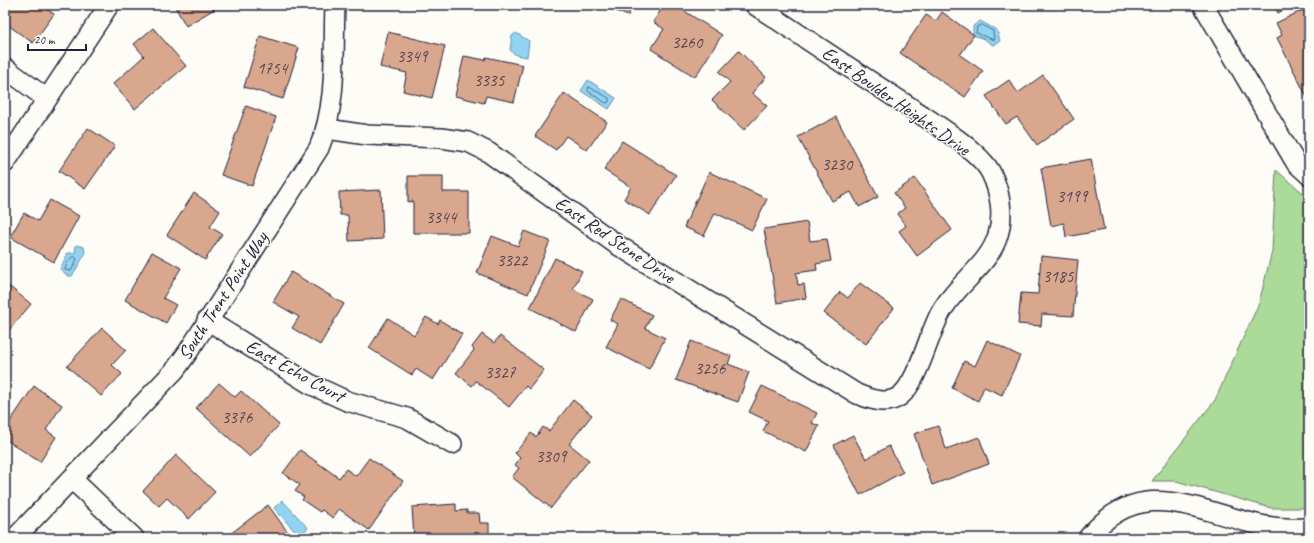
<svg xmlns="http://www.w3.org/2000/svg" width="1314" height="543" font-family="Caveat,sans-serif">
<rect width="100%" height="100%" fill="#fdfcf7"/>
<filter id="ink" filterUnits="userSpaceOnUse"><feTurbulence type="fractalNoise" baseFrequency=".025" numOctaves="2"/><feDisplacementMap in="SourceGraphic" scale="8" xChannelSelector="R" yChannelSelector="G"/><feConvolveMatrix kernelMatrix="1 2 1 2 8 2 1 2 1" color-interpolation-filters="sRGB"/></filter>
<g filter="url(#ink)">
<path fill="#abda99" stroke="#667e6a" d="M 1276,170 L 1309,198 L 1309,508 L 1271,508 L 1176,481 L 1152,481 L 1215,400 L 1259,303 L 1272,251 Z"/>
<g fill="#91d4f2" stroke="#658da9">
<path d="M 980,21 L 997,30 L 1000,41 L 993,45 L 984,39 L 973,35 L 973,26 Z"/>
<path d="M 516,33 L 529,41 L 527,57 L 516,55 L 510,50 L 512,36 Z"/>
<path d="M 588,80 L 616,98 L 609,109 L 581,91 Z"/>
<path d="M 76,245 L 84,247 L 85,254 L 72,276 L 68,276 L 60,269 L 68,253 L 75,253 Z"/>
<path d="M 282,500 L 308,528 L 299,536 L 274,508 Z"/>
</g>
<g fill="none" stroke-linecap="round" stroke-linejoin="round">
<g stroke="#4e6984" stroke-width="1">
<path d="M 982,25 L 993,31 L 994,40 L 976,33 L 977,27 Z"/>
<path d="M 589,87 L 609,98 L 609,102 L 606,103 L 588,91 Z"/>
<path d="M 75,257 L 77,259 L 71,271 L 65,270 L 67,263 L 72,257 Z"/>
</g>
</g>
<g fill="#d9a78d" stroke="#22223b">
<path d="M 5,5 L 40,5 L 54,14 L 33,43 L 5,23 Z"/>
<path d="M 174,5 L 221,5 L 186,26 Z"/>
<path d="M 601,5 L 632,5 L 628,16 Z"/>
<path d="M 664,5 L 675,5 L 722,35 L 695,77 L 651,49 L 664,29 L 653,22 Z"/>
<path d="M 1274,5 L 1293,5 L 1278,13 Z"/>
<path d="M 1305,9 L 1309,18 L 1309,98 L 1308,99 L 1277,38 L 1282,35 L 1276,23 Z"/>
<path d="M 942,12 L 974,35 L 960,55 L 983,71 L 965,97 L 900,53 L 926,15 L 936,21 Z"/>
<path d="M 153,28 L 186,66 L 135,109 L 113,84 L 144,56 L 134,44 Z"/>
<path d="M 388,32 L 445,46 L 432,98 L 403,91 L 407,73 L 380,67 Z"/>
<path d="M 260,36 L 299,48 L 283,99 L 244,87 Z"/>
<path d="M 739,51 L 766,77 L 752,93 L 767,106 L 744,130 L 712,100 L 730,82 L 719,72 Z"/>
<path d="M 464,56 L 485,60 L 486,57 L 523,65 L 514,102 L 486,96 L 484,103 L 455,96 Z"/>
<path d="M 1043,75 L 1074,119 L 1037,145 L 1017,117 L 1006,124 L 986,96 L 1009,80 L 1018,93 Z"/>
<path d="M 564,93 L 607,122 L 587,150 L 566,136 L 556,150 L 535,136 Z"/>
<path d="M 246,106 L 276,117 L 252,186 L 221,175 Z"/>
<path d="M 836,117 L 878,197 L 859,207 L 851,192 L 832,201 L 798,137 Z"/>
<path d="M 88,128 L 115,146 L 85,189 L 59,171 Z"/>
<path d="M 622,141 L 676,175 L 650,215 L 624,199 L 631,187 L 604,170 Z"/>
<path d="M 1091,159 L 1104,230 L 1066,237 L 1064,223 L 1051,226 L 1041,168 Z"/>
<path d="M 709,172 L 767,199 L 752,230 L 715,213 L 704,236 L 684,227 Z"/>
<path d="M 408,176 L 443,176 L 443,192 L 469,192 L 469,233 L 413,233 L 413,201 L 408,202 Z"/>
<path d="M 915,178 L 952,230 L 917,256 L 899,231 L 906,226 L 897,214 L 905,208 L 894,193 Z"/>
<path d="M 381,190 L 383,239 L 349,241 L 348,215 L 340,215 L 339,192 Z"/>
<path d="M 194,193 L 220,211 L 210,227 L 222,234 L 205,260 L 167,235 Z"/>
<path d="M 50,200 L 79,216 L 54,262 L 10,237 L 24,213 L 38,221 Z"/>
<path d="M 807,222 L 810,241 L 827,239 L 831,261 L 816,264 L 817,270 L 796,273 L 798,285 L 804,284 L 806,298 L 777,303 L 764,229 Z"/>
<path d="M 524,231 L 550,241 L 528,294 L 477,273 L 492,236 L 518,246 Z"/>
<path d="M 152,252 L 181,268 L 163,298 L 176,305 L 166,323 L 125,300 Z"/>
<path d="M 1041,256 L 1078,260 L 1073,316 L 1042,314 L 1041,326 L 1018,324 L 1021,293 L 1038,294 Z"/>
<path d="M 555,258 L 582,271 L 573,289 L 593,299 L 576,332 L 530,308 Z"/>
<path d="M 291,272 L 344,304 L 320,345 L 292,328 L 299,317 L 273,302 Z"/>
<path d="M 5,283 L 31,304 L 5,335 Z"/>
<path d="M 860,283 L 894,308 L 866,344 L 824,313 L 840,292 L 848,298 Z"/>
<path d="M 621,299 L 652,315 L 645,328 L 665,338 L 649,369 L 606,347 L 618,324 L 610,320 Z"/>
<path d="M 426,317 L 438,324 L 440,320 L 462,334 L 433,380 L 416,369 L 412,375 L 369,348 L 388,318 L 414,335 Z"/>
<path d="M 102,328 L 126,350 L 112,365 L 122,374 L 101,396 L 67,366 Z"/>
<path d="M 482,334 L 494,343 L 500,336 L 544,370 L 529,389 L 526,386 L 509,407 L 476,381 L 472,386 L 456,373 L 474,350 L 472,347 Z"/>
<path d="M 987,340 L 1020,356 L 1002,395 L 984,387 L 978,401 L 952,388 L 964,361 L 975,366 Z"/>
<path d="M 691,341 L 731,356 L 728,364 L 749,372 L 738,402 L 676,380 Z"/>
<path d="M 219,383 L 235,397 L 241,391 L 279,425 L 250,457 L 196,408 Z"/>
<path d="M 34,386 L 62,405 L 46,430 L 56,437 L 40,462 L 5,439 L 5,429 Z"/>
<path d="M 762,386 L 817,413 L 812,423 L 819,426 L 806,452 L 763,431 L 768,421 L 749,412 Z"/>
<path d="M 573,400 L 592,415 L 569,444 L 589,460 L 551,508 L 512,477 L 519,468 L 515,465 L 520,458 L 515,453 L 531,433 L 536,437 L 543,427 L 549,431 Z"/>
<path d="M 938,426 L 946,449 L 979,437 L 989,464 L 932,485 L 914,434 Z"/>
<path d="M 853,435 L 866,459 L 889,446 L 903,472 L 860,495 L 834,445 Z"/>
<path d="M 300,450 L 339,478 L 346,469 L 356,476 L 369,458 L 403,481 L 369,530 L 339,509 L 333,518 L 322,510 L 320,512 L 302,500 L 304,497 L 295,491 L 300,485 L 283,473 Z"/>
<path d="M 176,455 L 215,492 L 189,519 L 167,498 L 159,506 L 143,491 Z"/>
<path d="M 456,504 L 456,511 L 467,510 L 467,513 L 479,513 L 480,523 L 489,523 L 489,538 L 414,538 L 412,507 Z"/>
<path d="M 268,505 L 292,538 L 225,538 Z"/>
</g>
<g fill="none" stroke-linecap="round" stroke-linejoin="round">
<defs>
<g id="minor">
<path d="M 1203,5 L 1296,163 L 1309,175"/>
<path d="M 5,68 L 47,99"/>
<path d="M 327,129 L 367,135 L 441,138 L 468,142 L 488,152 L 616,244 L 857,394 C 870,399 886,406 900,396 C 918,382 929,333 941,312 C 956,284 989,266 998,235 C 1004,215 1000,191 991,173 C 979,149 923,116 899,100 C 851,69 803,37 755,5"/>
<path d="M 5,163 L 109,5"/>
<path d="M 207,320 L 310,384 L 347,401 L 407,418 L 452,444"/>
<path d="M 72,479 L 134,538"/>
<path d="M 15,538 L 175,370 L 188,352 L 319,148 C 338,103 333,52 335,5"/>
<path d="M 1088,538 C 1144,469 1204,517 1272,527 C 1284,529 1297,528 1309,528"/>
</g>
</defs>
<use href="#minor" stroke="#22223b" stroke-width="22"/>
<use href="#minor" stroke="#fdfcf7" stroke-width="19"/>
</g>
</g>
<g text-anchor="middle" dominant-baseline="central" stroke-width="3" stroke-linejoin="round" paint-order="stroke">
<g font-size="17" fill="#504350">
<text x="687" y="42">3260</text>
<text x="412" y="56">3349</text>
<text x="272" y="68">1754</text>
<text x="489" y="80">3335</text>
<text x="837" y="164">3230</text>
<text x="1072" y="196">3199</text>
<text x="441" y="217">3344</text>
<text x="512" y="260">3322</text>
<text x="1058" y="276">3185</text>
<text x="710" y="368">3256</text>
<text x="500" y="372">3327</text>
<text x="237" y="417">3376</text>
<text x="551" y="456">3309</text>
</g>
<g font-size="19" fill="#22223b" stroke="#fdfcf7">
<text transform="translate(896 101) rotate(35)">East Boulder Heights Drive</text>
<text transform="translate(615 240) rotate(34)">East Red Stone Drive</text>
<text transform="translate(223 296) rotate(-57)">South Trent Point Way</text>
<text transform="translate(295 371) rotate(29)">East Echo Court</text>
</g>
</g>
<rect width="1314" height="543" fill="none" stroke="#fdfcf7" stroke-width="20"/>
<rect x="10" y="10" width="1294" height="523" fill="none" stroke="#22223b" stroke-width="1.5" filter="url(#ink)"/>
<path d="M28 44v6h58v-6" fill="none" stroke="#22223b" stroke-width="2"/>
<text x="34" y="44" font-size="12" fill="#22223b" stroke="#fdfcf7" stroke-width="3" paint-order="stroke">20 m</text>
</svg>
